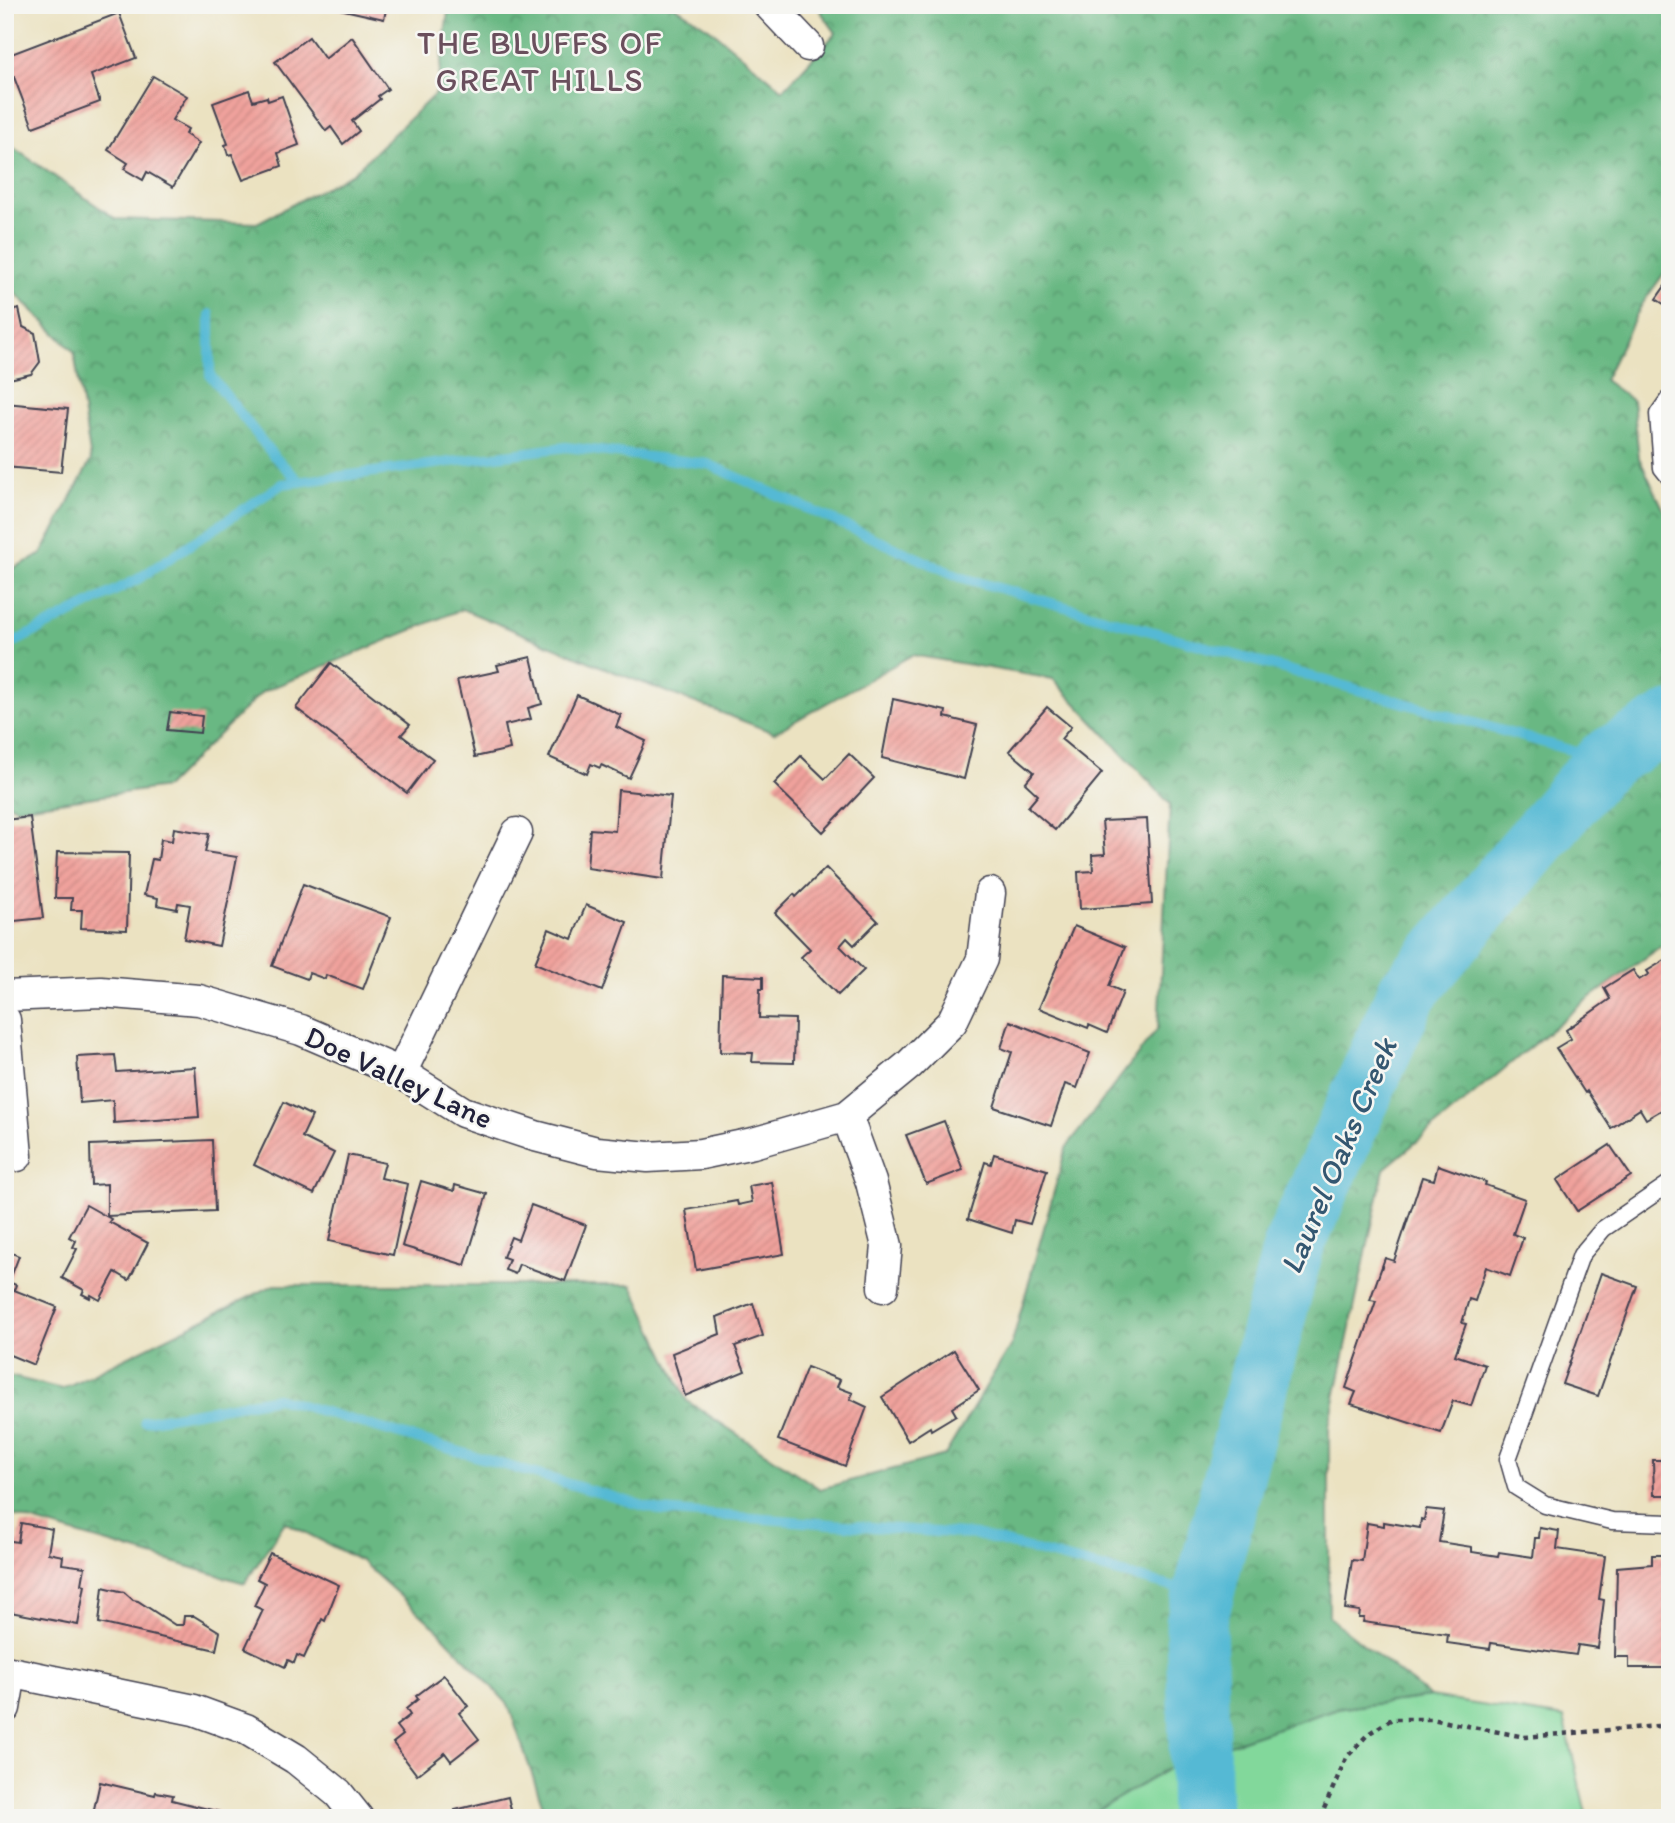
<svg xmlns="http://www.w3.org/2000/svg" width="1675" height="1823" font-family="Itim,sans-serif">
<defs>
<pattern id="forest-crowns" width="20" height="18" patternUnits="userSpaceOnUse" patternTransform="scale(1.75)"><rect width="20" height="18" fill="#69b883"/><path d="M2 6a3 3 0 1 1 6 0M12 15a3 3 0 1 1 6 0" fill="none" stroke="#56956c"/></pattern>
<pattern id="building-hatch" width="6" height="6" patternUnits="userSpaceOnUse" patternTransform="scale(1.75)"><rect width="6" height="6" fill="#f0a29c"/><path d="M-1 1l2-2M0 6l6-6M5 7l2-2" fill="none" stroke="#ce8b87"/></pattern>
</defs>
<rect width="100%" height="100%" fill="#f6f6f2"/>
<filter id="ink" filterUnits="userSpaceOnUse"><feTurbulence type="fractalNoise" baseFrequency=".0143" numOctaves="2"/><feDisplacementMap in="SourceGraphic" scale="14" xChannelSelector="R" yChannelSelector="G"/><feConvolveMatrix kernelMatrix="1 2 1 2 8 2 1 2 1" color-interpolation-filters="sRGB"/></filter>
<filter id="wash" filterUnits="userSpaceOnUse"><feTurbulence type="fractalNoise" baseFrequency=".00686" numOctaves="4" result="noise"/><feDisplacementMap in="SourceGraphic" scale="28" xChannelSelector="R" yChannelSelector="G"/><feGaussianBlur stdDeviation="1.57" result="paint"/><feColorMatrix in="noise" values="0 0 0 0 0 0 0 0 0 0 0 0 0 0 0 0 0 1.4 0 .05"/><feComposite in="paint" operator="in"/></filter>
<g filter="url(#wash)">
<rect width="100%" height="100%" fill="#ebe2c1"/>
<path fill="#82d89b" stroke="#527d6b" stroke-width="2" d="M 1430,1697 L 1564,1718 L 1587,1818 L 1084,1818 L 1184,1759 L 1335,1709 Z"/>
<path fill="url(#forest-crowns)" stroke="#466d5f" stroke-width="2" d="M 449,5 L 673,5 L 710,29 L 783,90 L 836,33 L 816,5 L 1670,5 L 1670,265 L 1642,304 L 1604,380 L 1633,401 L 1639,458 L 1670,523 L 1670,940 L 1583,1003 L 1384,1169 L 1329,1426 L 1329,1617 L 1430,1697 L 1335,1709 L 1185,1759 L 1084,1818 L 547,1818 L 508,1704 L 437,1629 L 361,1561 L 285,1522 L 245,1583 L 5,1513 L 5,1375 L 62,1389 L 274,1285 L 632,1285 L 687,1401 L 820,1489 L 945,1455 L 1012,1343 L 1066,1148 L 1158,1028 L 1170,804 L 1053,679 L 912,655 L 774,733 L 612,671 L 462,609 L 262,692 L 166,787 L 16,808 L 5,802 L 5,572 L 41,555 L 91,460 L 74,352 L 5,283 L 5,142 L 116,219 L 257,223 L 353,173 L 437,92 Z"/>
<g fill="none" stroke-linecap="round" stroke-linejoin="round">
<g stroke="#55b9d4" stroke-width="10">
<path d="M 210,314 L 210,375 L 273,455 L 300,482"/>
<path d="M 5,647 L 138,579 L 282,484 L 566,447 L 708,464 L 960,577 L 1605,760"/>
<path d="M 145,1421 L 277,1398 L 661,1511 L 976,1535 L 1203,1595"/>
</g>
<path stroke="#55b9d4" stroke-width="61" d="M 1201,1818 L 1196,1623 L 1294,1245 L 1408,991 L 1605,760 L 1670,722"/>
</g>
<g id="blocks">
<g fill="url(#building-hatch)">
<path d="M 322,5 L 387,5 L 384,19 Z"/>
<path d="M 119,13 L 136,58 L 91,75 L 100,102 L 33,127 L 6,56 Z"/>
<path d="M 309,37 L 325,59 L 352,37 L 388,89 L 378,96 L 380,99 L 352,121 L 359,131 L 343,144 L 331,127 L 326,131 L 275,62 Z"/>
<path d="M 153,76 L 187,96 L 172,120 L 188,129 L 185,134 L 199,143 L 173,187 L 147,172 L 143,180 L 124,169 L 128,163 L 108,150 Z"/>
<path d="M 249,90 L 253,101 L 267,97 L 268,101 L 282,96 L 299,145 L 278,153 L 282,166 L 243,180 L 232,154 L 228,155 L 225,145 L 228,144 L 213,103 Z"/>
<path d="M 1670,279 L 1670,308 L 1656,299 Z"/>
<path d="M 19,309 L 23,327 L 35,333 L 40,362 L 31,374 L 5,380 L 5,313 Z"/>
<path d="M 5,403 L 68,409 L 61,472 L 5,467 Z"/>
<path d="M 531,657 L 542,704 L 528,708 L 531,719 L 505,725 L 510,749 L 475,757 L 457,680 L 499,671 L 497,665 Z"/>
<path d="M 331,663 L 410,725 L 401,735 L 433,759 L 407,793 L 296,708 Z"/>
<path d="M 577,695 L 621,715 L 616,727 L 646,741 L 629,778 L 601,765 L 600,768 L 591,764 L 587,774 L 549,757 Z"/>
<path d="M 893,699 L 946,711 L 945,717 L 977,725 L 964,779 L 882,758 Z"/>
<path d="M 1047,707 L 1071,727 L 1061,739 L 1102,773 L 1055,830 L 1028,807 L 1038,795 L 1025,783 L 1034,772 L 1009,751 Z"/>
<path d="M 170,712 L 202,716 L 200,733 L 167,730 Z"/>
<path d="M 849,754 L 874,778 L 823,832 L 774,784 L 801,756 L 825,779 Z"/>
<path d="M 618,790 L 671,796 L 663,879 L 587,868 L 590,829 L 615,831 Z"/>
<path d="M 30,817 L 43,918 L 5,922 L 5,820 Z"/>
<path d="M 1147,819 L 1152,904 L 1080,909 L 1078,872 L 1093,871 L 1092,855 L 1105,854 L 1102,821 Z"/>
<path d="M 174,828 L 209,834 L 205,852 L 237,857 L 219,946 L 184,939 L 190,905 L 178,903 L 177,909 L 157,905 L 158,898 L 144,895 L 152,859 L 158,860 L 161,839 L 172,841 Z"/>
<path d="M 57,852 L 129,853 L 127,930 L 81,928 L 82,910 L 71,910 L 72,898 L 55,898 Z"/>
<path d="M 826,868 L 878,921 L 854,945 L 847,938 L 840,946 L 864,970 L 838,995 L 801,957 L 810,949 L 775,913 L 794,894 L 796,897 Z"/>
<path d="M 303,884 L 391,917 L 363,989 L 326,975 L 325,979 L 309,973 L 307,979 L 272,966 Z"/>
<path d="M 586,905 L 627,922 L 602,991 L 535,963 L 549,929 L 572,939 Z"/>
<path d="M 1074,926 L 1125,947 L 1109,986 L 1123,992 L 1107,1033 L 1089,1025 L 1088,1028 L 1039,1008 Z"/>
<path d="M 1670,957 L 1670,1105 L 1646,1119 L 1640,1109 L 1611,1128 L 1587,1091 L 1585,1093 L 1556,1048 L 1571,1039 L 1566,1030 L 1610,999 L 1604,988 L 1633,970 L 1639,980 L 1649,974 L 1647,971 Z"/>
<path d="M 722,975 L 763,977 L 763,989 L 760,989 L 759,1018 L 795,1019 L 794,1063 L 752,1062 L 753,1053 L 720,1052 Z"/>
<path d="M 1010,1021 L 1090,1053 L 1077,1088 L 1065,1084 L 1051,1126 L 994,1107 L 1012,1052 L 1001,1048 Z"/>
<path d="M 115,1055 L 117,1072 L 195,1067 L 199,1117 L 114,1123 L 113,1100 L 80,1103 L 77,1057 Z"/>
<path d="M 284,1102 L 312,1116 L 302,1137 L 334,1153 L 314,1194 L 254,1165 Z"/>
<path d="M 944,1121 L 963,1170 L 926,1184 L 906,1135 Z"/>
<path d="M 212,1140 L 215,1211 L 107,1216 L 107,1184 L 91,1185 L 90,1145 Z"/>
<path d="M 1610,1145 L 1631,1176 L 1577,1211 L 1557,1180 Z"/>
<path d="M 994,1154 L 1047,1170 L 1030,1224 L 1015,1220 L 1012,1233 L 968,1219 L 985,1162 L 991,1164 Z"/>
<path d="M 348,1155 L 385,1163 L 381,1178 L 408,1184 L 393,1255 L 329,1241 Z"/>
<path d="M 1438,1165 L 1486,1182 L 1485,1185 L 1525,1199 L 1513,1234 L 1523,1238 L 1510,1276 L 1486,1267 L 1475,1301 L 1469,1299 L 1462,1323 L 1466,1324 L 1455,1355 L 1485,1365 L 1471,1406 L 1453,1401 L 1441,1433 L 1351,1404 L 1356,1392 L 1346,1388 L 1376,1301 L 1370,1300 L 1385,1258 L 1394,1261 L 1422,1177 L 1434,1180 Z"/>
<path d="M 421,1181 L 454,1191 L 455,1185 L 487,1194 L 465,1265 L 402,1246 Z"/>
<path d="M 772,1182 L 784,1254 L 696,1270 L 686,1210 L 737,1201 L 738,1205 L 752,1202 L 749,1186 Z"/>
<path d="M 86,1205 L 111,1219 L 109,1222 L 148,1243 L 129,1280 L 115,1272 L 100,1300 L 91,1295 L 90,1298 L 82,1294 L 84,1290 L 62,1278 L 77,1249 L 73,1247 L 76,1241 L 69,1237 Z"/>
<path d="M 531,1205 L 586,1225 L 565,1281 L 519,1264 L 515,1274 L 505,1270 L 509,1259 L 503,1257 L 511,1237 L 518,1240 Z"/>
<path d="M 5,1250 L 19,1256 L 9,1282 L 16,1285 L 14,1290 L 57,1307 L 34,1365 L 5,1353 Z"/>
<path d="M 1601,1273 L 1637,1286 L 1598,1396 L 1562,1384 Z"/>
<path d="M 753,1303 L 763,1336 L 735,1346 L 745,1371 L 685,1396 L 672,1353 L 720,1334 L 717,1317 Z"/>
<path d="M 954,1350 L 979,1390 L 952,1408 L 956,1415 L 931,1430 L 930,1427 L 908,1441 L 882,1397 Z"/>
<path d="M 807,1367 L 840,1380 L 837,1387 L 853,1393 L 850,1399 L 867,1407 L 845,1466 L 778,1440 Z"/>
<path d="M 1653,1460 L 1670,1460 L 1670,1495 L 1654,1495 Z"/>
<path d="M 1426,1509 L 1444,1511 L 1439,1542 L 1472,1547 L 1472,1552 L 1498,1556 L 1499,1552 L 1533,1557 L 1535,1538 L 1539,1538 L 1540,1528 L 1559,1531 L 1557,1549 L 1605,1556 L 1599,1599 L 1604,1600 L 1598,1648 L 1578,1645 L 1576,1655 L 1491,1643 L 1490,1649 L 1447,1643 L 1448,1634 L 1363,1622 L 1364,1618 L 1359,1618 L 1360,1611 L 1345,1609 L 1352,1560 L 1362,1561 L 1367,1523 L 1384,1526 L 1384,1522 L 1420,1528 L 1421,1519 L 1424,1520 Z"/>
<path d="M 21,1523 L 52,1529 L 48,1553 L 63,1556 L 62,1564 L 85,1567 L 82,1584 L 85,1585 L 78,1625 L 5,1611 L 5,1540 L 18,1542 Z"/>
<path d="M 270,1553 L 339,1585 L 325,1621 L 322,1619 L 304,1658 L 297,1655 L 294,1663 L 288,1660 L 285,1667 L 245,1648 L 263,1610 L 254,1606 L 265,1583 L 257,1579 Z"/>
<path d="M 1652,1555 L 1670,1555 L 1670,1668 L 1629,1668 L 1629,1657 L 1615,1657 L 1617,1567 L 1652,1564 Z"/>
<path d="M 103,1587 L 124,1592 L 133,1600 L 138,1601 L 175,1625 L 183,1625 L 184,1616 L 194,1616 L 220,1632 L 216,1650 L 99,1623 Z"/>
<path d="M 444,1675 L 468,1706 L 459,1713 L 479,1739 L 451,1761 L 445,1753 L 417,1775 L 393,1743 L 403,1735 L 396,1726 L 410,1715 L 406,1709 L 418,1699 L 416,1696 Z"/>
<path d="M 100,1782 L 155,1795 L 156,1792 L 173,1795 L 172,1800 L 220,1812 L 219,1818 L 92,1818 Z"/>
<path d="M 508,1797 L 513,1818 L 456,1818 L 455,1810 Z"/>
</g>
</g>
</g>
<g filter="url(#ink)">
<use href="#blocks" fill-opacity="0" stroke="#403f4f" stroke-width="2"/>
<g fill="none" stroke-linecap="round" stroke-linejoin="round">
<defs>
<g id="lane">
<path d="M 1670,397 L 1658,414 L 1662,468 L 1670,478"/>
<path d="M 1670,1183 L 1603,1229 L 1581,1255 L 1508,1459 L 1516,1487 L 1545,1505 L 1612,1521 L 1670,1523"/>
</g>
<g id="street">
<path d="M 769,5 L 808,46"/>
<path d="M 5,996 L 101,992 L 199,1000 L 301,1030 L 401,1073 L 463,1112 L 535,1136 L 597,1152 L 648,1157 L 701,1154 L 753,1143 L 847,1116 L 909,1065 L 952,1022 L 982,959 L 990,893"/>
<path d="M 5,1020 L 17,1156"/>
<path d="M 401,1073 L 517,833"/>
<path d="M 847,1116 L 871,1182 L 887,1246 L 883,1287"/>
<path d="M 5,1671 L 194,1710 L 246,1729 L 296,1759 L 338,1793 L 358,1818"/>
<path d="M 5,1708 L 11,1673"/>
</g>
</defs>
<use href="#lane" stroke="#403f4f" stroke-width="19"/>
<use href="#street" stroke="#403f4f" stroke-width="33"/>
<path stroke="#403f4f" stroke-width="4.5" stroke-dasharray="5 5" stroke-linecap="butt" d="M 1320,1818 L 1346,1758 L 1368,1734 L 1392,1719 L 1431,1719 L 1525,1737 L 1670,1725"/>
<use href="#lane" stroke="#fff" stroke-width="16"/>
<use href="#street" stroke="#fff" stroke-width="30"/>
</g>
</g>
<g text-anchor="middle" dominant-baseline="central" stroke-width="5" stroke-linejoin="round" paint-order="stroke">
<g font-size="30" fill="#22223b" stroke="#f6f6f2">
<text transform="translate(399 1077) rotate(25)">Doe Valley Lane</text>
</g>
<g font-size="32" letter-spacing="2" fill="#6a4f5d" stroke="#f6f6f2">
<text x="540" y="43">THE BLUFFS OF<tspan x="540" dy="37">GREAT HILLS</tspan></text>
</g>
<g font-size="32" font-style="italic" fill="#345771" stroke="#f6f6f2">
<text transform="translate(1338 1156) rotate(-67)">Laurel Oaks Creek</text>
</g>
</g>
<rect width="1675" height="1823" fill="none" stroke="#f6f6f2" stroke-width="28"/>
</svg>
